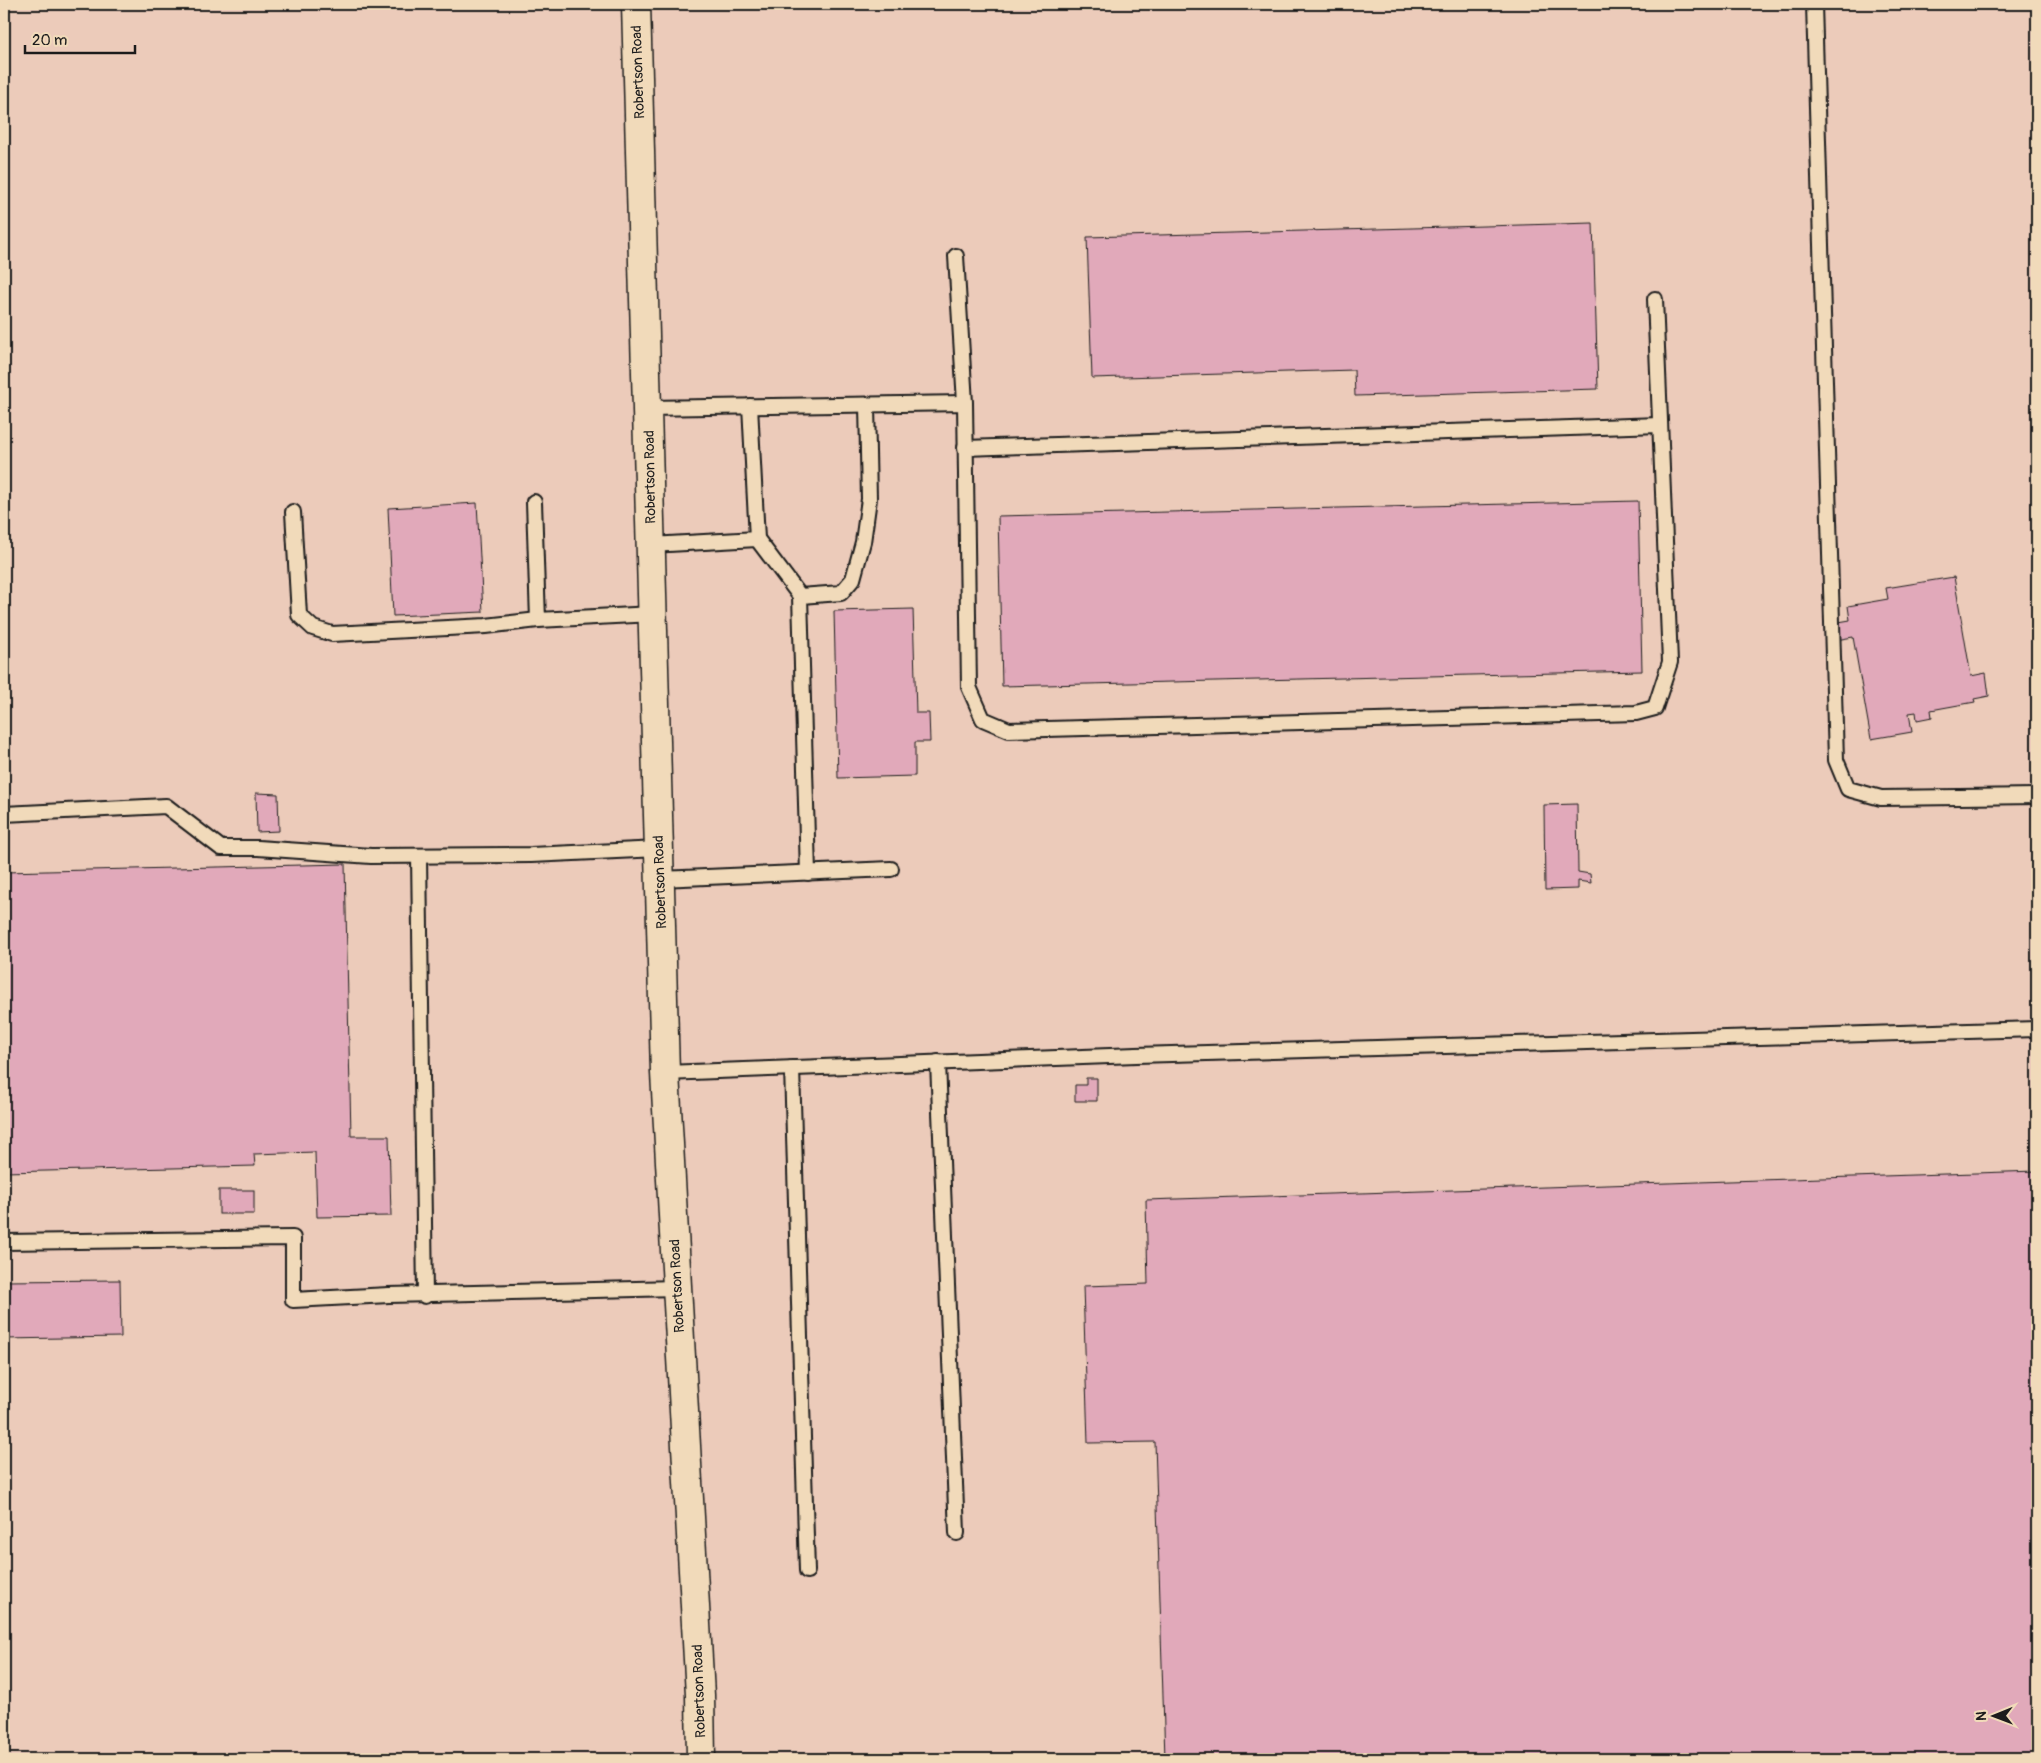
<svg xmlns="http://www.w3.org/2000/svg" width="2041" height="1763" font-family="Pangolin,sans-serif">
<rect width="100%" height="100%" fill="#eccbba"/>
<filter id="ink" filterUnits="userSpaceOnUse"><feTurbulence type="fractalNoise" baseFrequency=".02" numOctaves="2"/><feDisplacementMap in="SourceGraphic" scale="10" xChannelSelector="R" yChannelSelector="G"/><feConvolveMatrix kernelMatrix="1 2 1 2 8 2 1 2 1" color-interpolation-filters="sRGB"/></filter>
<g filter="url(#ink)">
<g fill="#e1a9ba" stroke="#1c1c1c">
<path d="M 1593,223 L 1598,389 L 1355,396 L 1354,370 L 1092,378 L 1087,237 Z"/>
<path d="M 1638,501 L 1642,671 L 1002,686 L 998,516 Z"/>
<path d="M 477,503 L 483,612 L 393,616 L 388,508 Z"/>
<path d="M 1954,577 L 1971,676 L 1986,673 L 1989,696 L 1974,699 L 1975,702 L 1931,710 L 1932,717 L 1917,720 L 1916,712 L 1909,713 L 1912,732 L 1871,739 L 1853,637 L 1836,640 L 1833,623 L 1850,620 L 1848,606 L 1888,599 L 1886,588 Z"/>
<path d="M 913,609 L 916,713 L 929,713 L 930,742 L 915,742 L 915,776 L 838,778 L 834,611 Z"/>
<path d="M 256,793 L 278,794 L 279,831 L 257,832 Z"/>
<path d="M 1577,804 L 1578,872 L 1590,874 L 1591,883 L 1578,881 L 1578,889 L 1545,890 L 1544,805 Z"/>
<path d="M 345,864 L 351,1136 L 389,1136 L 391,1216 L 317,1217 L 315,1152 L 254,1154 L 255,1166 L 4,1172 L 4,872 Z"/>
<path d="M 1086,1078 L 1097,1078 L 1097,1101 L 1075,1101 L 1075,1085 L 1086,1085 Z"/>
<path d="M 2037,1171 L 2037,1759 L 1165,1759 L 1155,1442 L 1088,1443 L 1083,1286 L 1148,1284 L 1146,1200 Z"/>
<rect x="219" y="1190" width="35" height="24"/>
<path d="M 120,1280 L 121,1337 L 4,1339 L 4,1281 Z"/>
</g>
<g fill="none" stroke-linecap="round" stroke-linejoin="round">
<defs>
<g id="lane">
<path d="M 1814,4 L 1836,760 L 1848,789 L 1881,798 L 2037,796"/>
<path d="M 956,256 L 965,403"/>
<path d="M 750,406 L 757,539 L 800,596 L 808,873"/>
<path d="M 648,408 L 965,403 L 969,687 L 983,719 L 1009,730 L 1636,713 L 1655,708 L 1670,662 L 1655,299"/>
<path d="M 965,448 L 1660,425"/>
<path d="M 534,502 L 538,620 L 653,614"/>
<path d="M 293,512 L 299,615 L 313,628 L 332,634 L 486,626 L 538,620"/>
<path d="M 651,545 L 757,539"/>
<path d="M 800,596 L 841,593 L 853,579 L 863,542 L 869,499 L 867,405"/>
<path d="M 4,814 L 166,806 L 221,848 L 258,848 L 371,856 L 531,855 L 659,849"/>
<path d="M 419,856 L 425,1296"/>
<path d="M 660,879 L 891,869"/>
<path d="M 938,1062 L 957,1533"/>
<path d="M 792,1068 L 807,1571"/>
<path d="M 665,1073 L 1136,1055 L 2037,1029"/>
<path d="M 4,1242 L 293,1238 L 293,1300 L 389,1295 L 677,1288"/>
</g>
<path id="secondary" d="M 636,4 L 665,1073 L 700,1695 L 701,1759"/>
</defs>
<use href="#lane" stroke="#1c1c1c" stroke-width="18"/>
<use href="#secondary" stroke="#1c1c1c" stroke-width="31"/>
<use href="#lane" stroke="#f1daba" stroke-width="14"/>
<use href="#secondary" stroke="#f1daba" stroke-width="28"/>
</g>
</g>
<g text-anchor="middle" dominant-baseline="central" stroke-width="4.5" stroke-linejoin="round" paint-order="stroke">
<g font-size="14" fill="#1c1c1c" stroke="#f1daba">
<text transform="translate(638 72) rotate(-92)">Robertson Road</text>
<text transform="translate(650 477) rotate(-91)">Robertson Road</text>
<text transform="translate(660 882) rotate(-92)">Robertson Road</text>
<text transform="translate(677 1286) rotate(-93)">Robertson Road</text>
<text transform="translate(699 1691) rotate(-92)">Robertson Road</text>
</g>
</g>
<rect width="2041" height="1763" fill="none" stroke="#f1daba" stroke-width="20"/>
<rect x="10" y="10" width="2021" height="1743" fill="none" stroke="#1c1c1c" stroke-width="2" filter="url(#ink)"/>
<g transform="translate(1994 1716) rotate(269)" stroke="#f1daba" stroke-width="4" paint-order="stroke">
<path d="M0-4L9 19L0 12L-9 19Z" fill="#1c1c1c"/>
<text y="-8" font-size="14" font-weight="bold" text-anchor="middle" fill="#1c1c1c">N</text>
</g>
<path d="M25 45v8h110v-8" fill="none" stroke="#1c1c1c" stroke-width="2.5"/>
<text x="32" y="45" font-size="15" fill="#1c1c1c" stroke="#f1daba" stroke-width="4" paint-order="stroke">20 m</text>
</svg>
